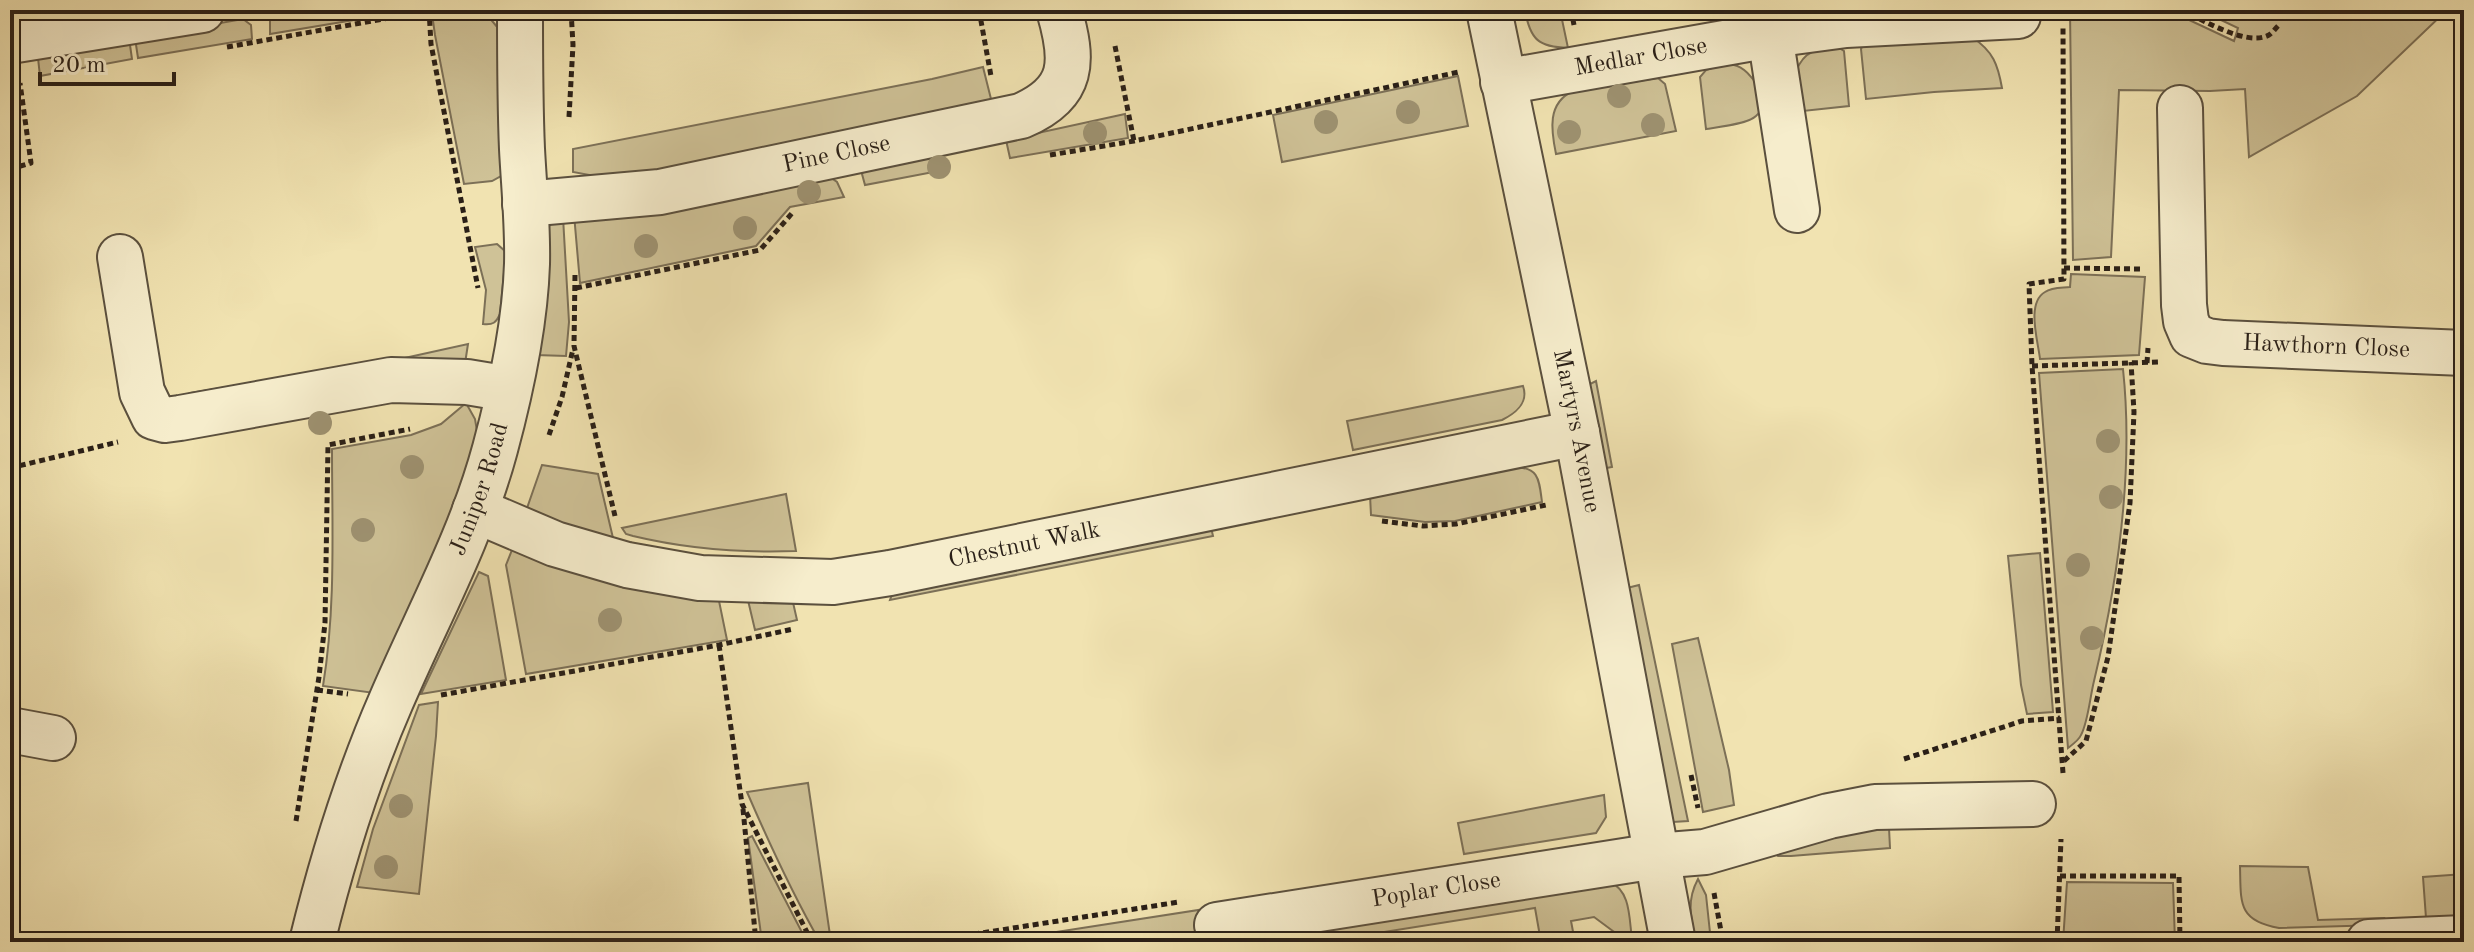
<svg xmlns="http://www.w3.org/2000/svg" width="2474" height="952" font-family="'Old Standard TT',serif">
<rect width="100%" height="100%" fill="#f1e3b1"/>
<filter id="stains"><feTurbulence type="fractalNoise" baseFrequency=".0025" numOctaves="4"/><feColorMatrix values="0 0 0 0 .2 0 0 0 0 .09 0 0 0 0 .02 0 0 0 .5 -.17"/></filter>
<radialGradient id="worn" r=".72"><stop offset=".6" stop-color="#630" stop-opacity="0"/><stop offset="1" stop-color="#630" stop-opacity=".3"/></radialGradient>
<g fill="#cfc297" stroke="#7c7057" stroke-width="2">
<path d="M 287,10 L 414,10 L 270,34 L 270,16 L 275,12 Z"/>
<path d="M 436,10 L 483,10 L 498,28 L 504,166 L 501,176 L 492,181 L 464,184 L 435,35 L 433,21 Z"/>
<path d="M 1525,10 L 1560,10 L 1568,48 C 1539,47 1530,40 1525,10 Z"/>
<path d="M 2070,10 L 2168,10 L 2234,41 L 2238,28 L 2200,10 L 2447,10 L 2357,96 L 2249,157 L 2245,89 L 2210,91 L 2119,90 L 2111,257 L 2073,260 Z"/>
<path d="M 243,19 L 251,25 L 252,39 L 138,58 L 135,38 Z"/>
<path d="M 129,38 L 132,59 L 40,76 L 38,58 Z"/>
<path d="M 1973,38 C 1993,51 1998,65 2002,88 L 1934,92 L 1866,99 L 1861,49 L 1865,40 Z"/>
<path d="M 1836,46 L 1844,51 L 1849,106 L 1803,111 L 1791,81 C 1802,55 1807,50 1836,46 Z"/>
<path d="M 1721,65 C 1726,65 1730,64 1734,65 C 1752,69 1772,102 1756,116 C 1748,124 1718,127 1706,129 L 1700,77 L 1706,70 Z"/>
<path d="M 983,67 L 993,107 L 628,177 L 600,177 L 573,172 L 573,149 L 932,79 Z"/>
<path d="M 1458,76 L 1468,126 L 1282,162 L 1273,115 Z"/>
<path d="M 1658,78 L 1665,84 L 1676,131 L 1556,154 C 1551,130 1547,103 1573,91 Z"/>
<path d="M 1125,114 L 1128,138 L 1010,158 L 1006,140 Z"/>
<path d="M 935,153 L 942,160 L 944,170 L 865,185 L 862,174 L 867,164 Z"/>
<path d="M 827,175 L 837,182 L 844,197 L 790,207 L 756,246 L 580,283 L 574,214 Z"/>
<path d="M 563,217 L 569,322 L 566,356 L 536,355 L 547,228 L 555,220 Z"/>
<path d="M 497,244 L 506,252 L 500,314 C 496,323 493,325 483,324 L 486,290 L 475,247 Z"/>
<path d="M 2071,274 L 2145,277 L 2139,355 L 2040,359 C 2038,341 2026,303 2045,292 C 2052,287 2062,288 2070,287 Z"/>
<path d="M 468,344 L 464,370 L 194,401 L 190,393 L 400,359 Z"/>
<path d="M 2123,369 C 2134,472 2118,581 2094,681 C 2090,697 2088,722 2081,735 C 2079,740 2072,745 2068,748 L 2039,373 Z"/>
<path d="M 1596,381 L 1612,467 L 1601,469 L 1584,387 Z"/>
<path d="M 1523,386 C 1529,403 1516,413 1502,420 L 1353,450 L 1347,421 Z"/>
<path d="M 466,403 L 475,419 L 477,431 L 467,468 L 444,534 L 374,693 L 323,686 C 336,607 332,528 332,449 L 411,435 L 441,424 Z"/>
<path d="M 542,465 L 598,474 L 613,538 L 608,538 L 526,511 Z"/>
<path d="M 1513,467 C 1539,467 1539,479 1542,502 L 1455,521 L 1425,522 L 1371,515 L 1370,495 Z"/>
<path d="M 786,494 L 796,551 C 740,553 687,549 633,536 L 626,534 L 622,528 Z"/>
<path d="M 1210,523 L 1213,536 L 890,600 L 895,586 Z"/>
<path d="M 514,545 L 718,596 L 727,640 L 526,674 L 506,565 Z"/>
<path d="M 2040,553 L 2053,712 L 2027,714 L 2021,685 L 2008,556 Z"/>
<path d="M 479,572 L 488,576 L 506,680 L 421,694 Z"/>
<path d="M 1639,585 L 1688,821 L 1673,822 L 1623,589 Z"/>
<path d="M 747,596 L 792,598 L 797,620 L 755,630 Z"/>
<path d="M 1698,638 L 1729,770 L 1734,805 L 1703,812 L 1672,644 Z"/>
<path d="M 438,702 L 436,736 L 419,894 L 357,887 L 373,829 L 419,705 Z"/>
<path d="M 808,783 L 831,942 L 820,942 C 792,893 769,843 747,792 Z"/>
<path d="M 1604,795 L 1606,817 L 1596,833 L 1464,854 L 1458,823 Z"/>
<path d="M 1889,828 L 1890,848 L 1791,856 L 1778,856 L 1774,853 L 1843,829 Z"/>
<path d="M 752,836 L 807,942 L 762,942 L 748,838 Z"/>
<path d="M 2240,866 L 2308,867 L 2318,920 L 2384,918 L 2381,925 L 2279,928 C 2237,921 2241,902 2240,866 Z"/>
<path d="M 2464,874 L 2464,920 L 2426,918 L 2423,877 Z"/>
<path d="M 1698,879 L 1706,895 L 1711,942 L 1696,942 C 1691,919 1686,901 1698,879 Z"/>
<path d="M 1610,882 C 1631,891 1629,919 1632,939 L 1625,940 L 1594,917 L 1571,921 L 1575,942 L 1541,942 L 1535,908 L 1321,942 L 1300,942 L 1311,930 Z"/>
<path d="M 2067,882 L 2173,883 L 2175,942 L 2063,942 Z"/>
<path d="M 1205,909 L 1210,942 L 991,942 Z"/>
</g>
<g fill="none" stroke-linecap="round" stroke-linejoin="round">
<defs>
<g id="minor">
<path id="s1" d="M 1489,10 L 1577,433 L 1673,942"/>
<path d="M 1770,35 L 1797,210"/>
<path d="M 10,41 L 202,10"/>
<path id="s2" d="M 1503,82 L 1770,35 L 1846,25 L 2018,16"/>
<path id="s3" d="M 2180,108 L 2184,305 L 2186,321 L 2192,335 L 2207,341 L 2223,343 L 2464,353"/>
<path id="s4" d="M 525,204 L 660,192 L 1021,116 C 1075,93 1074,61 1059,10"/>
<path d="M 120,257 L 142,392 L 154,417 L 165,420 L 180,418 L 391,380 L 467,382 L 509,389"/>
<path id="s5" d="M 475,510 L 555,544 L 627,565 L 700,578 L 833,582 L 890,573 L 1577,433"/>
<path d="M 10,730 L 53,738"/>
<path id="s6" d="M 1217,925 L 1656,856 L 1705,852 L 1829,816 L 1875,807 L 2033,804"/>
<path id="s7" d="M 312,942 C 332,860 357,779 391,701 C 427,617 471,538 495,449 C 511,390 525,326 527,264 C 528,226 524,187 522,149 C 520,103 520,56 520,10"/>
<path d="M 2369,942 L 2464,938"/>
</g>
</defs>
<use href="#minor" stroke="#5b503e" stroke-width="48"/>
<g stroke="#291f17" stroke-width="5" stroke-dasharray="6 4" stroke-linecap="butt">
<path d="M 429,10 L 431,44 L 478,288"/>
<path d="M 979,10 L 991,76"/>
<path d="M 1571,10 L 1574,25"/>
<path d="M 2182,10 C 2203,20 2247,47 2269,35 C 2272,33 2275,29 2278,26"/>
<path d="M 1115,46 L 1134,141"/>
<path d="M 227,47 L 428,11"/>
<path d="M 569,117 L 573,45 L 571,10"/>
<path d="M 1050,155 L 1134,141 L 1459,72"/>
<path d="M 10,169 L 31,163 L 20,83"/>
<path d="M 2064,268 L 2140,269"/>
<path d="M 575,275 L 574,346 L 615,516"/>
<path d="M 576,288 L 760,250 L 794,211"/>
<path d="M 2147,363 L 2148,348"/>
<path d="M 2032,366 L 2159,362"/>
<path d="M 549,435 L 562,397 L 573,349"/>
<path d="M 10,468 L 118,442"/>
<path d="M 1382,521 L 1423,526 L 1456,524 L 1546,505"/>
<path d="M 719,645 L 742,804 L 812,942"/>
<path d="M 317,690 L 348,694"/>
<path d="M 441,695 L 719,645 L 793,629"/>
<path d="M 1904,759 L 2022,721 L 2060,718"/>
<path d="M 2064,761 L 2086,741 L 2108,657 L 2130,503 L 2134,412 L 2131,362"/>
<path d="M 2063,773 L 2032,366 L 2029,284 L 2064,279 L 2063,28"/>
<path d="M 1691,775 L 1698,808"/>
<path d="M 743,809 L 756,942"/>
<path d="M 296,821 L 319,677 L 325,623 L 328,445 L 410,429"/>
<path d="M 2060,876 L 2179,876 L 2180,942"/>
<path d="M 1714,893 L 1723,942"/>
<path d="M 924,942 L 1179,902"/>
<path d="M 2057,942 L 2061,839"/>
</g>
<use href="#minor" stroke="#f6edcc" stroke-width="44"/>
</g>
<g fill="#9e9271">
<circle cx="1619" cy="96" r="12"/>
<circle cx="1408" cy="112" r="12"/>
<circle cx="1326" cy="122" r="12"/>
<circle cx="1653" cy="125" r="12"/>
<circle cx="1569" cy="132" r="12"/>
<circle cx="1095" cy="133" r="12"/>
<circle cx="939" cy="167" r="12"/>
<circle cx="809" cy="192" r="12"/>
<circle cx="745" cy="228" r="12"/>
<circle cx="646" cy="246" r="12"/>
<circle cx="320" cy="423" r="12"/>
<circle cx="2108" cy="441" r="12"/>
<circle cx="412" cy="467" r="12"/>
<circle cx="2111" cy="497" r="12"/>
<circle cx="363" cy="530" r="12"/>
<circle cx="2078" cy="565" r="12"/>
<circle cx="610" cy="620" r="12"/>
<circle cx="2092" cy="638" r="12"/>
<circle cx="401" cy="806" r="12"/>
<circle cx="386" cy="867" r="12"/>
</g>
<g text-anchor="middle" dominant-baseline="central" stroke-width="6" stroke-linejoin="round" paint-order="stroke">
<g font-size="24" fill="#291f17" stroke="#f6edcc">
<text stroke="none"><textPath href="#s2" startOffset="140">Medlar Close</textPath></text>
<text stroke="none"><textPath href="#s4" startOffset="316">Pine Close</textPath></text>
<text stroke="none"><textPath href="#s3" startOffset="364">Hawthorn Close</textPath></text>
<text stroke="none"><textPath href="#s1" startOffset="430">Martyrs Avenue</textPath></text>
<text stroke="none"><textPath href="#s7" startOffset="484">Juniper Road</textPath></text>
<text stroke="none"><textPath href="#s5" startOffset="564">Chestnut Walk</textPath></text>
<text stroke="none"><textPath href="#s6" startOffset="222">Poplar Close</textPath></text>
</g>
</g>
<rect width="2474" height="952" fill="none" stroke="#f1e3b1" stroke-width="40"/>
<rect x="12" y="12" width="2450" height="928" fill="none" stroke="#291f17" stroke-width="4"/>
<rect x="20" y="20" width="2434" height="912" fill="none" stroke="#291f17" stroke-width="2"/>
<path d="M40 72v12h134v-12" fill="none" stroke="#291f17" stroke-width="4"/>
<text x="52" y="72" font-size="24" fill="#291f17" stroke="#f6edcc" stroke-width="6" paint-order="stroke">20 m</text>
<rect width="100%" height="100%" filter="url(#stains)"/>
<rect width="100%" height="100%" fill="url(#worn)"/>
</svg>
